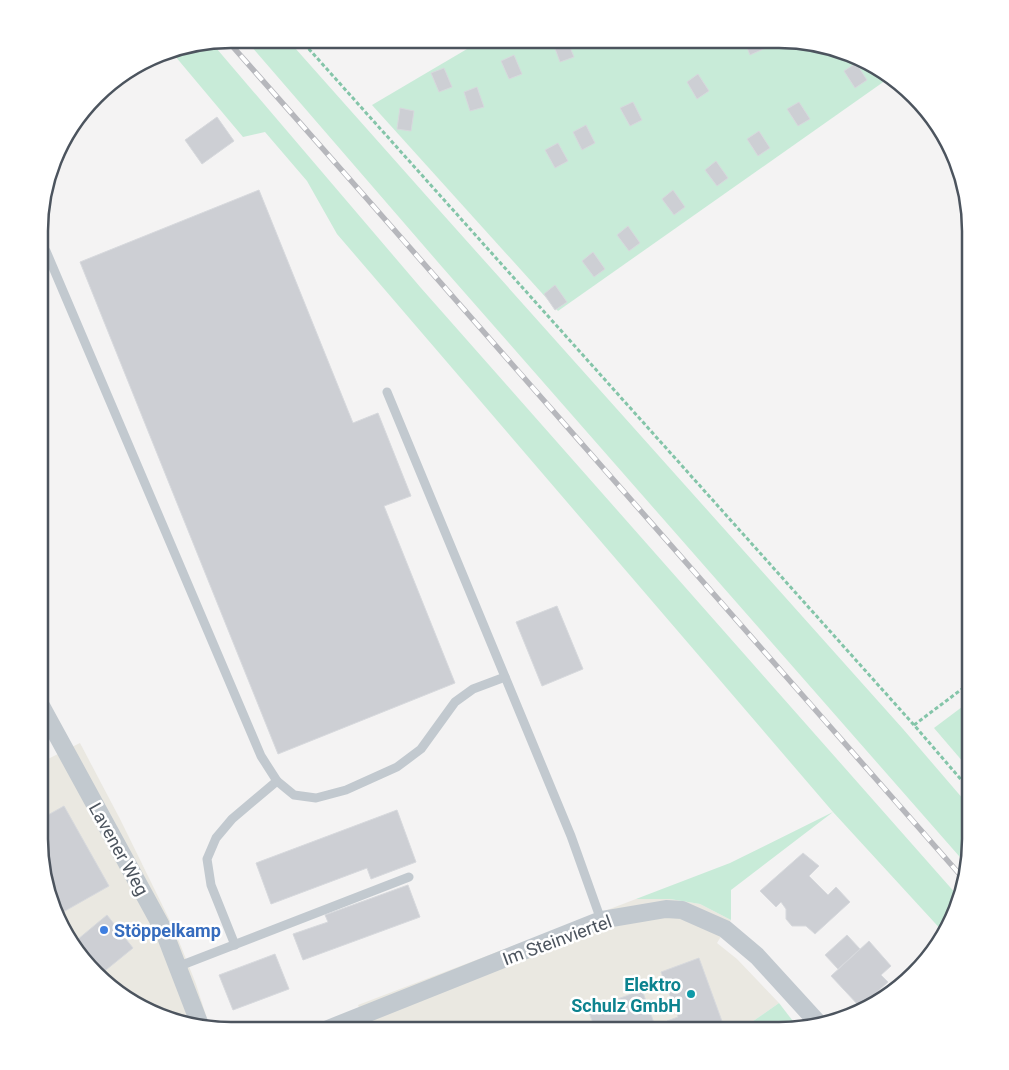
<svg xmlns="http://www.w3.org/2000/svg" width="1009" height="1070" font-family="Roboto,sans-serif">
<rect width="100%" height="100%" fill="#f4f3f3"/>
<g fill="#eae8e1">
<path d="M 80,743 L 120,819 L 174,929 L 196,984 L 210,1028 L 135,1006 L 71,946 L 49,902 L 39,852 L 40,763 Z"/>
<path d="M 636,899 L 670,899 L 700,904 L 731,920 L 717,943 L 737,959 L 779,1003 L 739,1031 L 368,1031 L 358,1005 Z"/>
</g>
<g fill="#c8ebd8">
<path d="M 245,39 L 287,39 L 431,201 L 903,729 L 970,807 L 970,852 L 966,864 L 443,268 Z"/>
<path d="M 484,39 L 803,40 L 875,65 L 889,78 L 558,311 L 372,105 Z"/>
<path d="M 211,42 L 421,288 L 957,895 L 945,934 L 833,812 L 731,890 L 731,920 L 700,904 L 670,899 L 636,899 L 730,863 L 833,812 L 337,234 L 307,181 L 265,132 L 243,137 L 175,56 L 120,77 L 168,49 Z"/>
<path d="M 970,701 L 970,770 L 934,728 Z"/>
<path d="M 779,1003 L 799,1029 L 791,1031 L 739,1031 Z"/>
</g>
<g fill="#cdcfd4" stroke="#d7d9dd">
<path d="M 562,40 L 567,40 L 574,57 L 560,62 L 553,43 Z"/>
<path d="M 744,40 L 765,40 L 768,47 L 750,55 Z"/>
<path d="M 514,55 L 522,74 L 509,79 L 501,61 Z"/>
<path d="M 856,63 L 867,80 L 855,88 L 844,71 Z"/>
<path d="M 444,68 L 452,87 L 439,92 L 431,73 Z"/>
<path d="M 698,74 L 709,91 L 697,99 L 687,82 Z"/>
<path d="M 477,87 L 484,107 L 470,111 L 464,92 Z"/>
<path d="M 633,102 L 642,120 L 630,126 L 620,108 Z"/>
<path d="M 799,102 L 810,119 L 798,126 L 787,109 Z"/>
<path d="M 400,108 L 414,111 L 411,131 L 397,129 Z"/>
<path d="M 217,117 L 234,141 L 202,164 L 185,140 Z"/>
<path d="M 586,125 L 595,143 L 582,150 L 573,132 Z"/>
<path d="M 759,131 L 770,148 L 758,156 L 747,139 Z"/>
<path d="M 558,143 L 568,161 L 555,168 L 545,150 Z"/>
<path d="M 716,161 L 728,178 L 717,186 L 705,170 Z"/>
<path d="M 259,190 L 353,423 L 378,413 L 411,496 L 384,506 L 455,683 L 278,754 L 80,262 Z"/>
<path d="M 673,190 L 685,207 L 674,215 L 662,199 Z"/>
<path d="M 628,226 L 640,243 L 629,251 L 617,235 Z"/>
<path d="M 593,252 L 605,269 L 594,277 L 582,261 Z"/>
<path d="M 555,285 L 567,302 L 555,310 L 544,294 Z"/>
<path d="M 557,606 L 583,669 L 542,686 L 516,622 Z"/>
<path d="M 64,806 L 109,886 L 56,916 L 49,902 L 39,852 L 39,820 Z"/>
<path d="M 397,810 L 416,862 L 371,879 L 367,868 L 271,904 L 256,863 Z"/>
<path d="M 803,853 L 819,866 L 809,876 L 828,895 L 836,887 L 850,902 L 815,934 L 806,926 L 792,926 L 786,919 L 786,909 L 781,902 L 776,907 L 760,891 Z"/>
<path d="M 408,885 L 420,917 L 303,960 L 293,934 L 328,922 L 325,915 Z"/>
<path d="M 107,915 L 133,948 L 101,974 L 71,945 Z"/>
<path d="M 847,935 L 860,949 L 838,969 L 825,955 Z"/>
<path d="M 869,941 L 891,966 L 881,975 L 888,982 L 860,1007 L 831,976 Z"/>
<path d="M 275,954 L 289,989 L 233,1010 L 219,975 Z"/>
<path d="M 699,958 L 723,1024 L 704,1031 L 671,1031 L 667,1021 L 678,1017 L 661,972 Z"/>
<path d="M 642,990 L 657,1031 L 596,1031 L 588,1010 Z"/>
</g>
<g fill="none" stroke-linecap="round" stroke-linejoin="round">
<g stroke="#84c5a9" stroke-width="3" stroke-dasharray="4 2.5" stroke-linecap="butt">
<path d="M 300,39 L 914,725 L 970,790"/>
<path d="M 914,725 L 970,683"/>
</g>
<g stroke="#c2c9cf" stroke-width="9">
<path d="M 46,251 L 261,756 L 277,781 L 294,795 L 316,798 L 346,790 L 397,767 L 421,749 L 455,702 L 473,689 L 505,677"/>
<path d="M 387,392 L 571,836 L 601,920"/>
<path d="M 235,945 L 211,885 L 207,859 L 216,838 L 232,819 L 277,781"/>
<path d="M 177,967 L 409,877"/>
</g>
<g stroke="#c2c9cf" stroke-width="18">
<path d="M 40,704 L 163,929 L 200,1025"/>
<path d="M 323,1031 L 601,920 L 666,909 L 682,910 L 725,929 L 757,956 L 820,1025"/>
</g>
<defs>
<path id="rail" d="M 226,39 L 361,192 L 962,877"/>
</defs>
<use href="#rail" stroke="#b6b7bc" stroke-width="5.5"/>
<use href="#rail" stroke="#fff" stroke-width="4" stroke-dasharray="11" stroke-linecap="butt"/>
</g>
<circle fill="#3f7fe0" stroke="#fff" stroke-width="2" cx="104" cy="930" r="5"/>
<circle fill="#0f9aa8" stroke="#fff" stroke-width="2" cx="691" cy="994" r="5"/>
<g text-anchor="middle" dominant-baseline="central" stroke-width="5" stroke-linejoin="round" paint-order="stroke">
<g font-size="18" fill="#4c545e" stroke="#fff">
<text transform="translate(119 849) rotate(61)">Lavener Weg</text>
<text transform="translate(557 940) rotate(-20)">Im Steinviertel</text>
</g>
<g font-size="18" font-weight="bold" fill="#366cbe" stroke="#fff" text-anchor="start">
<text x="114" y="930">Stöppelkamp</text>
</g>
<g font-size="18" font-weight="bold" fill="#0d838f" stroke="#fff" text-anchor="end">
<text x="681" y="984">Elektro<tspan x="681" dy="21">Schulz GmbH</tspan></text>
</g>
</g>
<path d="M0 0H1009V1070H0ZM231 48H779A183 183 0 0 1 962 231V839A183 183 0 0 1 779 1022H231A183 183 0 0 1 48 839V231A183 183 0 0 1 231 48Z" fill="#fff" fill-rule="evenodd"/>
<path fill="none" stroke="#4c545e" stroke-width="2.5" d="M231 48H779A183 183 0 0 1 962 231V839A183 183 0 0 1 779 1022H231A183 183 0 0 1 48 839V231A183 183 0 0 1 231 48Z"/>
</svg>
